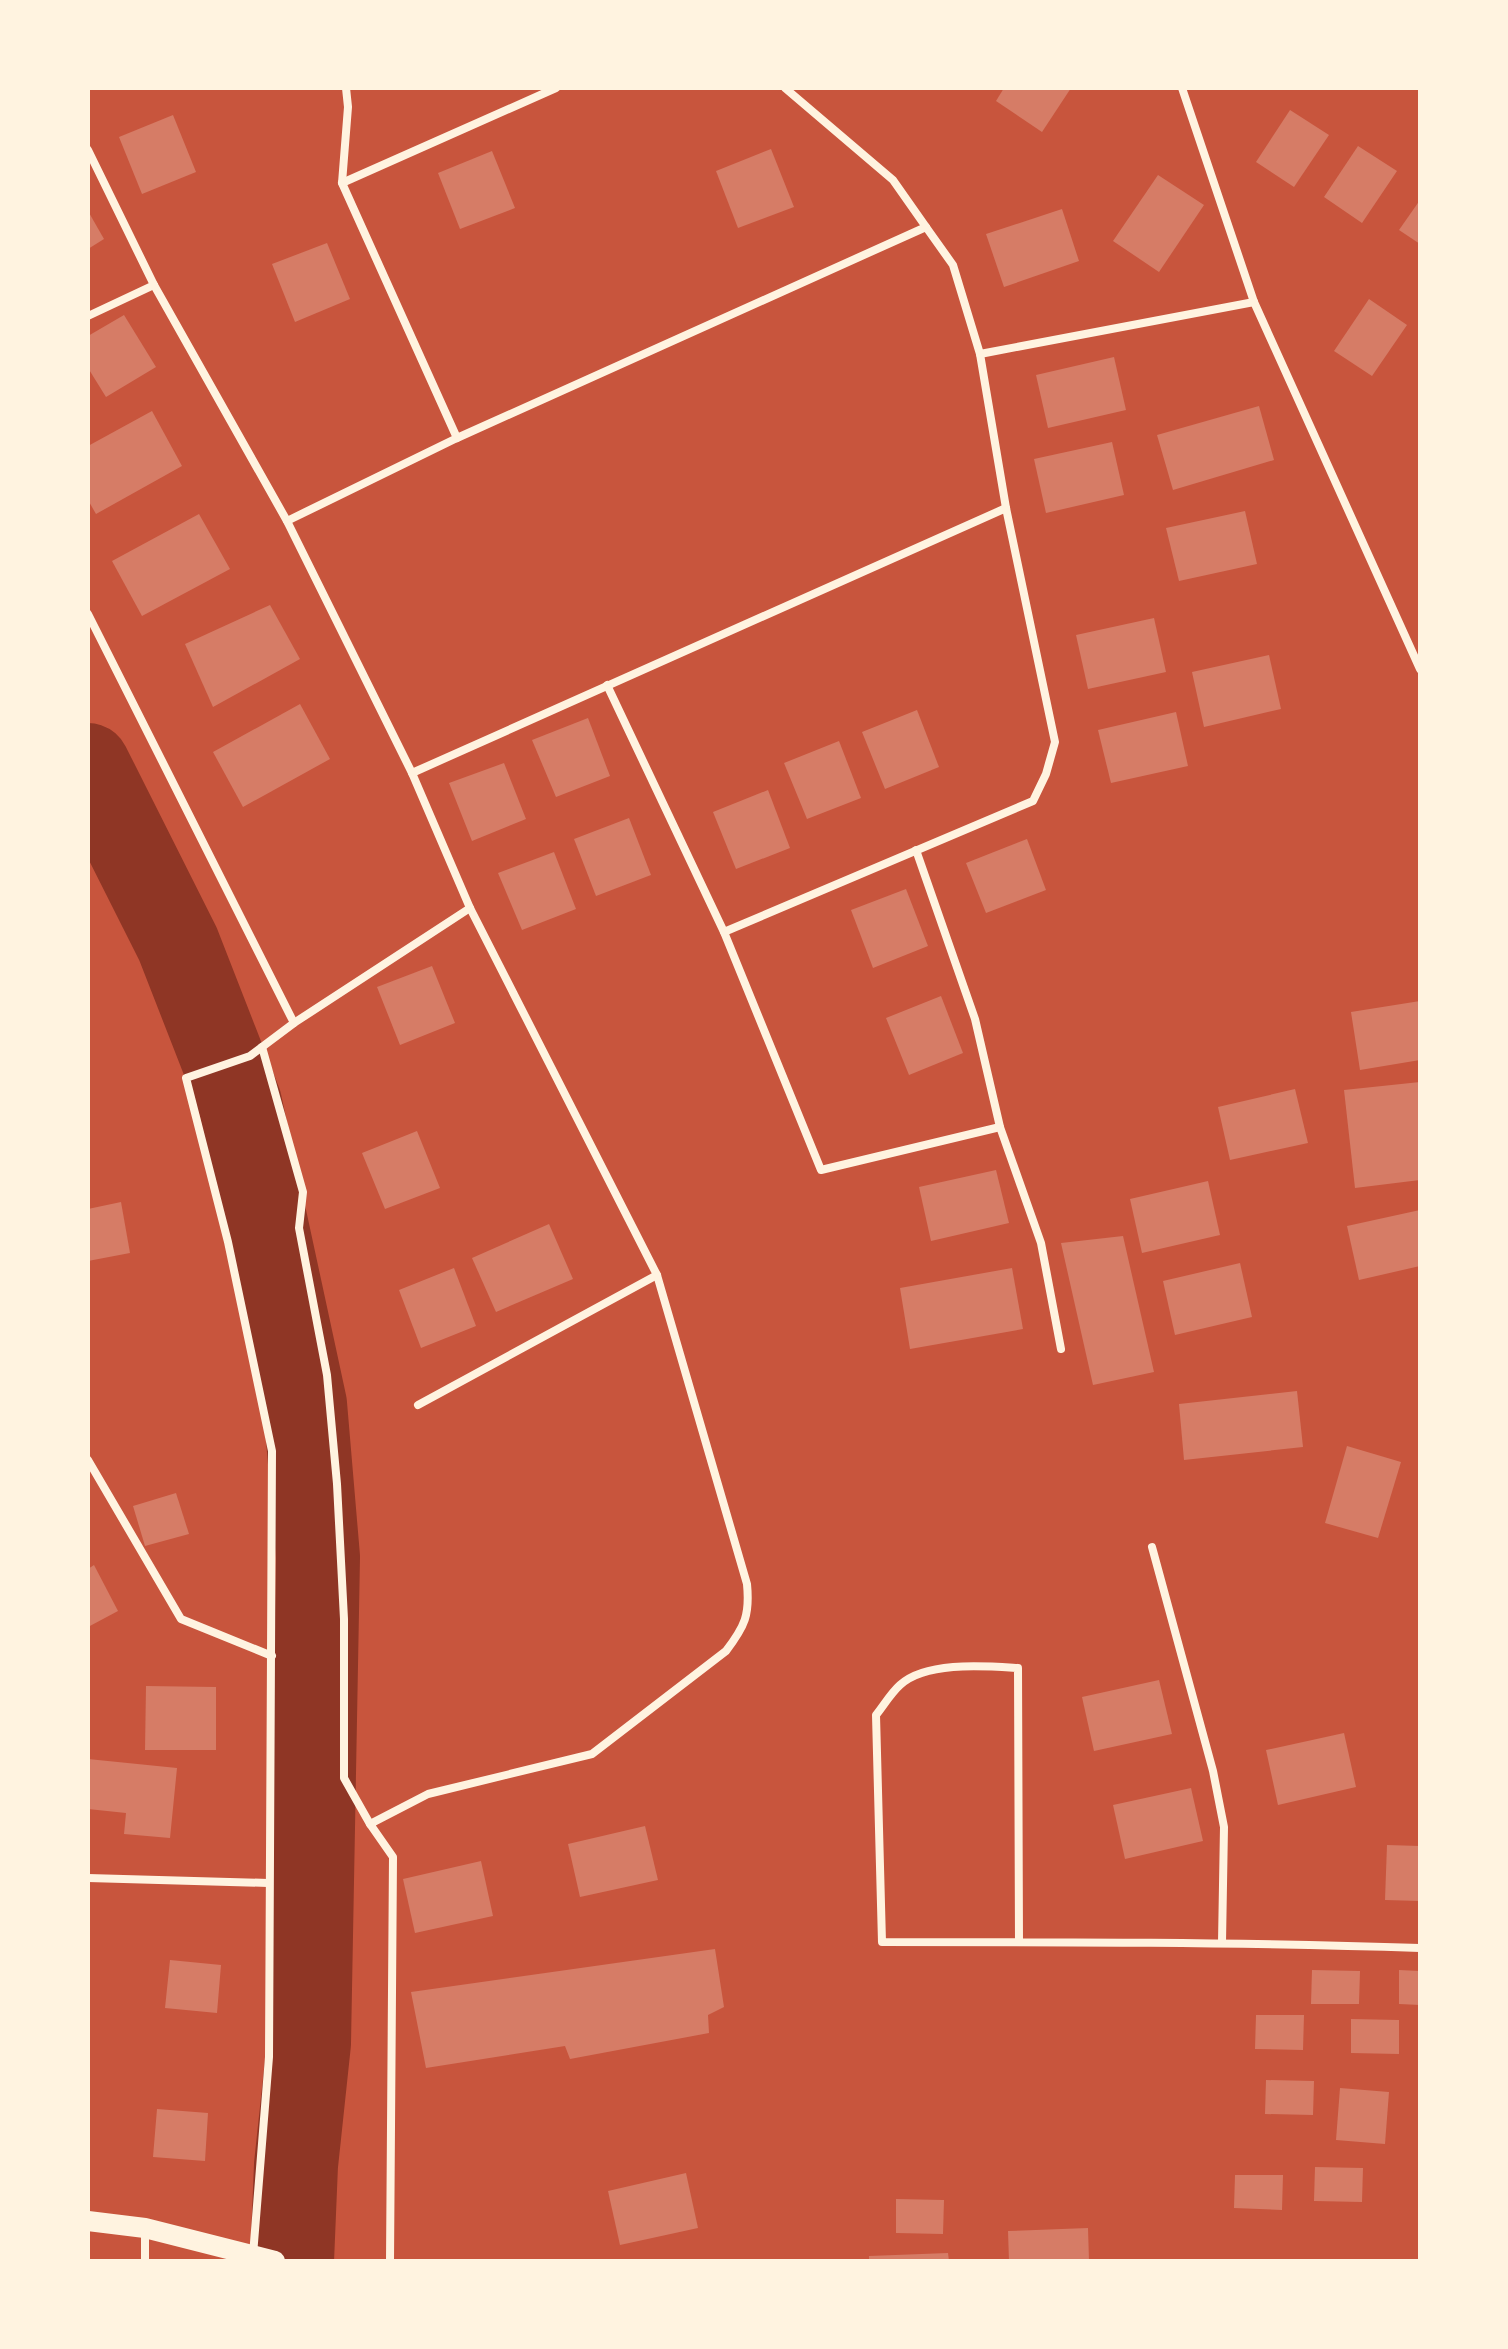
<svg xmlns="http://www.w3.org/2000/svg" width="1508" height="2349" font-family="'Fira Sans Condensed',sans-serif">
<rect width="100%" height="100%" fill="#c8553d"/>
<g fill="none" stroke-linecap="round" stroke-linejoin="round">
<path stroke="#8f3625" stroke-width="84" d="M 88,765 L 178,944 L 240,1103 L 305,1404 L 318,1557 L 309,2043 L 296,2165 L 292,2261"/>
</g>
<g fill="#d67c66">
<path d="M 1004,88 L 1071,88 L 1042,132 L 996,101 Z"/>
<path d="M 1290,110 L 1329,135 L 1294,187 L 1256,162 Z"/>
<path d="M 173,115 L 196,172 L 142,194 L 119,137 Z"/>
<path d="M 1358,146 L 1397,171 L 1362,223 L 1324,197 Z"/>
<path d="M 771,149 L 794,207 L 738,228 L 716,171 Z"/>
<path d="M 492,151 L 515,208 L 460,229 L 438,173 Z"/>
<path d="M 1158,175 L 1204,205 L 1159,272 L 1113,241 Z"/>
<path d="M 1420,200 L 1420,244 L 1399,230 Z"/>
<path d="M 1062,209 L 1079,261 L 1004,287 L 986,234 Z"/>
<path d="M 88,211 L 104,239 L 88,249 Z"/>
<path d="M 327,243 L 350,299 L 295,322 L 272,264 Z"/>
<path d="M 1369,299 L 1407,325 L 1372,376 L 1334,351 Z"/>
<path d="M 124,315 L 156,367 L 106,397 L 88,368 L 88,336 Z"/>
<path d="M 1114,357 L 1126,410 L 1048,428 L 1036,375 Z"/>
<path d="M 1259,406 L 1274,460 L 1173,490 L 1157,435 Z"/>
<path d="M 152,411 L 182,466 L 96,514 L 88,500 L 88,446 Z"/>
<path d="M 1112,442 L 1124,495 L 1046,513 L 1034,459 Z"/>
<path d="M 1245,511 L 1257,564 L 1179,581 L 1166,528 Z"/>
<path d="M 199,514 L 230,569 L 142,616 L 112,561 Z"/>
<path d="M 270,605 L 300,659 L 213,707 L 185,644 Z"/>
<path d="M 1154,618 L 1166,672 L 1088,689 L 1076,635 Z"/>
<path d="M 1269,655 L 1281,709 L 1204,727 L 1192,672 Z"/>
<path d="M 300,704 L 330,759 L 243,807 L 213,752 Z"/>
<path d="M 917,710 L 939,767 L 885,789 L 862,732 Z"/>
<path d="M 1176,712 L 1188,766 L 1111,783 L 1098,730 Z"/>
<path d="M 588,718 L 610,776 L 556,797 L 532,740 Z"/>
<path d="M 839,741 L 861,798 L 807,819 L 784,763 Z"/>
<path d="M 504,763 L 526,819 L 472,841 L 449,783 Z"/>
<path d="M 768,790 L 790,848 L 736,869 L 713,812 Z"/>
<path d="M 629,818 L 651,875 L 596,896 L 574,839 Z"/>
<path d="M 1027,839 L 1046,890 L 986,913 L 966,863 Z"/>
<path d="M 554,852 L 576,909 L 522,930 L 498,873 Z"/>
<path d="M 906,889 L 928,946 L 873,968 L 851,910 Z"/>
<path d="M 432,966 L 455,1023 L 400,1045 L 377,987 Z"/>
<path d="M 941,996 L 963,1053 L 909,1075 L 886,1018 Z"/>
<path d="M 1420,1001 L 1420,1060 L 1360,1070 L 1351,1012 Z"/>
<path d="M 1420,1082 L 1420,1180 L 1355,1188 L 1344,1090 Z"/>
<path d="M 1295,1089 L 1308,1143 L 1230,1160 L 1218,1107 Z"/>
<path d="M 417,1131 L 440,1188 L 385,1209 L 362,1153 Z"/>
<path d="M 996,1170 L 1009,1223 L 931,1241 L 919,1187 Z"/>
<path d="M 1208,1181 L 1220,1235 L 1142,1253 L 1130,1199 Z"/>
<path d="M 121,1202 L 130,1253 L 88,1261 L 88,1209 Z"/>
<path d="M 1420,1210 L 1420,1266 L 1359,1280 L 1347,1226 Z"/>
<path d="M 549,1224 L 573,1279 L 496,1312 L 472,1258 Z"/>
<path d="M 1123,1236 L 1154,1372 L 1093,1385 L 1061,1243 Z"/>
<path d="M 1240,1263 L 1252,1317 L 1175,1335 L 1163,1281 Z"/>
<path d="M 454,1268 L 476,1326 L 421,1348 L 399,1290 Z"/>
<path d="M 1012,1268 L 1023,1329 L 910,1349 L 900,1288 Z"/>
<path d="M 1297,1391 L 1303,1447 L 1184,1460 L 1179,1404 Z"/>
<path d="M 1347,1446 L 1401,1462 L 1378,1538 L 1325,1523 Z"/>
<path d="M 176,1493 L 189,1534 L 145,1546 L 133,1506 Z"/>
<path d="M 94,1565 L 118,1611 L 88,1627 L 88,1569 Z"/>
<path d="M 1159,1680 L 1172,1734 L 1094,1751 L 1082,1697 Z"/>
<path d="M 146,1686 L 216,1687 L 216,1750 L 145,1750 Z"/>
<path d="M 1344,1733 L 1356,1787 L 1278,1805 L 1266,1750 Z"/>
<path d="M 88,1759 L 177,1768 L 170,1838 L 124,1834 L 126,1813 L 88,1809 Z"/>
<path d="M 1191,1788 L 1203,1841 L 1125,1859 L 1113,1805 Z"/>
<path d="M 645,1826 L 658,1880 L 580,1897 L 568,1844 Z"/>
<path d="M 1387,1845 L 1420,1846 L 1420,1901 L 1385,1900 Z"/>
<path d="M 481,1861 L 493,1916 L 415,1933 L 403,1879 Z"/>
<path d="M 715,1949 L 724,2007 L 708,2015 L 709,2033 L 570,2059 L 565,2046 L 426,2068 L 411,1992 Z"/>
<path d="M 170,1960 L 221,1965 L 217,2013 L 165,2008 Z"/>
<path d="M 1312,1970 L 1360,1971 L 1359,2004 L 1311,2004 Z"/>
<path d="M 1399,1970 L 1420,1971 L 1420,2005 L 1399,2004 Z"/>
<path d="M 1256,2015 L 1304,2015 L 1303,2050 L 1255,2049 Z"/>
<path d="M 1351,2019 L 1399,2020 L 1399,2054 L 1351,2053 Z"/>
<path d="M 1266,2080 L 1314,2081 L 1313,2115 L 1265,2114 Z"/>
<path d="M 1340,2088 L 1389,2092 L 1385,2144 L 1336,2140 Z"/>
<path d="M 157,2109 L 208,2113 L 205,2161 L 153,2157 Z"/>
<path d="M 1315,2167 L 1363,2168 L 1362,2202 L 1314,2201 Z"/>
<path d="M 686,2173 L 698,2228 L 620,2245 L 608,2191 Z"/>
<path d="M 1235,2175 L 1283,2175 L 1282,2210 L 1234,2208 Z"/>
<path d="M 896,2199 L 944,2200 L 943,2234 L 896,2233 Z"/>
<path d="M 1088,2228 L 1089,2261 L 1009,2261 L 1008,2231 Z"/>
<path d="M 948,2253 L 949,2261 L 869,2261 L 869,2256 Z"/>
</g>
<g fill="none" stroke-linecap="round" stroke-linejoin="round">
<g stroke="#fff3e0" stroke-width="8">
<path d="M 346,88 L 348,107 L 342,183 L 457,438"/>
<path d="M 1182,88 L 1254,302 L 1420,669"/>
<path d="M 88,150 L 154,285 L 287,521 L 412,773 L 470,908 L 657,1275 L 747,1584 C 750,1615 745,1626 726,1651 L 592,1754 L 428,1794 L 370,1824 L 393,1857 L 390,2261"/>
<path d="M 342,183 L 556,88"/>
<path d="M 88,316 L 154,285"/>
<path d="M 980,354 L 1254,302"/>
<path d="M 287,521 L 457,438 L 926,227 L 893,180 L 785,88"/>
<path d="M 88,614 L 294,1023 L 250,1056 L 186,1078 L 228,1242 L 272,1451 L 269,2057 L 253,2255"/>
<path d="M 607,685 L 724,932 L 821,1170 L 1000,1127 L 975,1019 L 916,850"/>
<path d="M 412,773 L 1006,508"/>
<path d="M 724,932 L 1033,801 L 1046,774 L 1055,742 L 1006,508 L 980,354 L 953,265 L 926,227"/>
<path d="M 294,1023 L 470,908"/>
<path d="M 262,1047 L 303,1192 L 299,1228 L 327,1375 L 337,1484 L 344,1619 L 344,1778 L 370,1824"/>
<path d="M 1000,1127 L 1041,1243 L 1061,1349"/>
<path d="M 418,1405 L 657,1275"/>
<path d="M 88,1460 L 181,1619 L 272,1656"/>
<path d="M 1152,1547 L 1213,1771 L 1224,1827 L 1222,1942"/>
<path d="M 88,1878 L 268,1883"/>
<path d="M 1019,1942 L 1018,1668 C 985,1666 926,1661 900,1685 C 891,1693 884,1705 876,1715 L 882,1942 C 1061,1942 1240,1942 1420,1948"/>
<path d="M 145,2228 L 145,2261"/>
</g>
<path stroke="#fff3e0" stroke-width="20" d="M 88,2221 L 145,2228 L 275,2261"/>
</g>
<rect width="1508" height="2349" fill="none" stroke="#fff3e0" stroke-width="180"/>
</svg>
